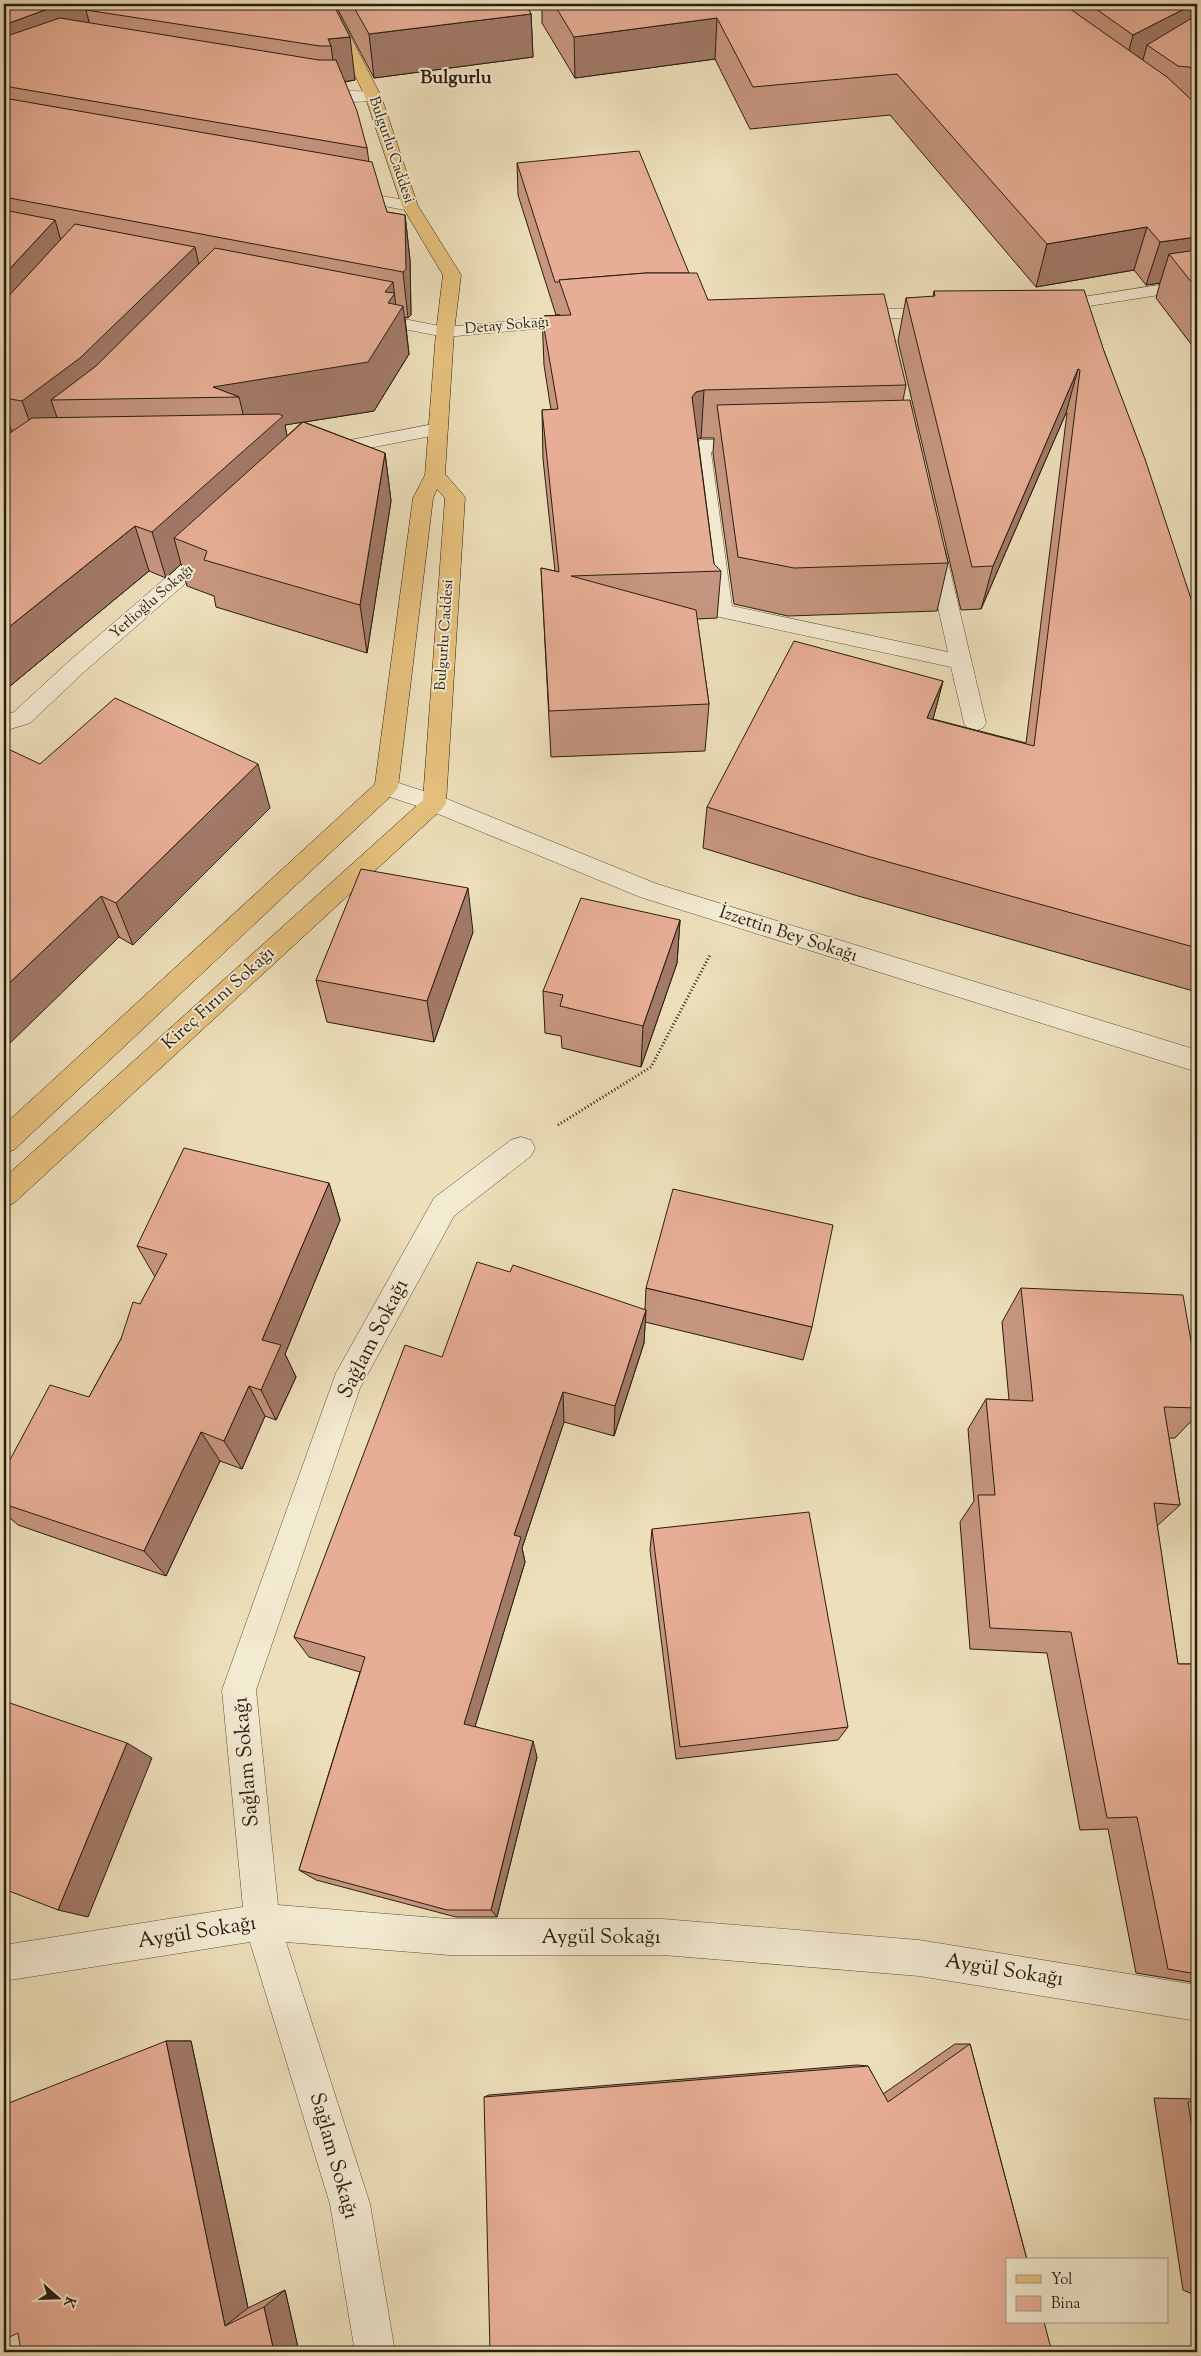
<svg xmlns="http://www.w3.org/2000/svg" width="1201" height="2356" font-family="'Sorts Mill Goudy',serif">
<rect width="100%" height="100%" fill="#eddfba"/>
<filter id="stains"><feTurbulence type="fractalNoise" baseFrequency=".004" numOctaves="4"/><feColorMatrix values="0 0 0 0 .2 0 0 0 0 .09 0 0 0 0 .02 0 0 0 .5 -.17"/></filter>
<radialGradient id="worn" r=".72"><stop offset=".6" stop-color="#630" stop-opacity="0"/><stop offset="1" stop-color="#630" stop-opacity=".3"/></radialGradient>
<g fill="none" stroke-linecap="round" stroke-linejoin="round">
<defs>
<g id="minor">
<path d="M 314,90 C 327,93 375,88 381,96 C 373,106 321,101 309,98 L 306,95 L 309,92 Z"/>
<path d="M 348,190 L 410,201 L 416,203 L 418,206 L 416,209 L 410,211 L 342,198 L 340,195 L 342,192 Z"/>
<path d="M 1197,279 L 1197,289 L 1051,312 L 1045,311 L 1042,307 L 1045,303 L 1051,302 Z"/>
<path d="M 851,309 L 941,309 L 947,310 L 950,314 L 947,318 L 941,319 L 845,318 L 842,314 L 845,310 Z"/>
<path d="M 368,312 L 445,327 L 578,315 L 584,316 L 587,320 L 584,324 L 578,325 L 445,337 L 362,321 L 359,317 L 362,313 Z"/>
<path d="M 439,423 L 446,425 L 448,429 L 446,433 L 324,457 L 317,455 L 314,451 L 317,447 L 324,445 Z"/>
<path d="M 752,439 L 759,441 L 762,445 L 759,449 L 711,452 L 732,606 L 948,652 L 925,549 L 928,544 L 935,543 L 942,544 L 945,549 L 986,723 L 983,728 L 975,731 L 967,728 L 964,723 L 951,667 L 715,616 L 712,611 L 691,446 L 694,442 L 701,440 Z"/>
<path d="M 211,544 L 218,545 L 221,550 L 218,555 L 84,672 L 30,723 L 4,731 L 4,715 L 14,712 L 68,662 L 204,545 Z"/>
<path d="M 386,779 L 442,797 L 657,884 L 1197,1050 L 1197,1072 L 640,897 L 426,809 L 378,793 L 374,787 L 378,781 Z"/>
<path d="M 521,1137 L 531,1140 L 535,1148 L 531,1156 L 454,1216 L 360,1388 L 256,1690 L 278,1905 L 449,1919 L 663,1919 L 919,1940 L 1197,1985 L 1197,2021 L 919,1976 L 663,1955 L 449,1955 L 286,1942 L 370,2204 L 395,2352 L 355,2352 L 330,2204 L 250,1942 L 4,1981 L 4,1945 L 243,1907 L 222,1690 L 336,1373 L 434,1198 L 511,1140 Z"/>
</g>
<path id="major" d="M 320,4 L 334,4 L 381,96 L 418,206 L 461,275 L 454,332 L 445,474 L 465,497 L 446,803 L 442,809 L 14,1203 L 4,1207 L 4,1178 L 423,800 L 445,498 L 437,489 L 433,498 L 398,787 L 394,793 L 14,1150 L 4,1153 L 4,1125 L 375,784 L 413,498 L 425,475 L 436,332 L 443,275 L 402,206 L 365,96 Z"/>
</defs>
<use href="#minor" stroke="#594e3a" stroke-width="1"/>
<use href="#major" stroke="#281d10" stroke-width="1"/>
<path stroke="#281d10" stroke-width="3" stroke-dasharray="1 2.5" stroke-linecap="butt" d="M 558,1125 L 651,1067 L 710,955"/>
<use href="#minor" fill="#f3ead2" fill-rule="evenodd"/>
<use href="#major" fill="#e6c07d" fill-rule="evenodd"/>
</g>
<g fill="#c79680" stroke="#281d10" fill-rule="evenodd">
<path d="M 4,4 L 333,4 L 355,80 L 345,82 L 367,148 L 369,162 L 387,212 L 405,215 L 410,260 L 411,315 L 408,318 L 405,317 L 409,354 L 374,411 L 304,422 L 385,453 L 391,501 L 367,653 L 216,607 L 214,596 L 187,586 L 181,564 L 166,578 L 149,571 L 4,691 ZM 302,422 L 287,436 L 285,425 Z"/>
<path d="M 335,4 L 526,4 L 531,14 L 533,57 L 374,78 Z"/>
<path d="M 542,4 L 1197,4 L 1197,352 L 1156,298 L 1160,283 L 1146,285 L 1134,270 L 1036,287 L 890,115 L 750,129 L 715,59 L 575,78 L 542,23 Z"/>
<path d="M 517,163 L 689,273 L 708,300 L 906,385 L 903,400 L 948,563 L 937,611 L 788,616 L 734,604 L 713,453 L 714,438 L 701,438 L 698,439 L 714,564 L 721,571 L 717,618 L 697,619 L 709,704 L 705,751 L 551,757 L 541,568 L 555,571 L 543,459 L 542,410 L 551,410 L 544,365 L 542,316 L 560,315 L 556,315 L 518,195 Z"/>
<path d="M 934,291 L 1104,351 L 1197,617 L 1197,992 L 858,896 L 703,848 L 707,807 L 943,681 L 933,719 L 1026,743 L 1067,413 L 1066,413 L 981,609 L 961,610 L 898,341 L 906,298 L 933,297 Z"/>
<path d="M 40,764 L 270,808 L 133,945 L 119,937 Z"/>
<path d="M 680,920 L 677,963 L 641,1067 L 562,1048 L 561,1036 L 545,1033 L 543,991 Z"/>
<path d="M 473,932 L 434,1042 L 327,1022 L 316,980 Z"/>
<path d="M 329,1183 L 340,1220 L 285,1354 L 296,1377 L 276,1420 L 265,1416 L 242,1469 L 220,1461 L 166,1576 L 18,1525 L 4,1513 L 4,1471 L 89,1397 L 155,1277 L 137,1246 Z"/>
<path d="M 646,1288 L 812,1327 L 803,1360 L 645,1322 L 644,1343 L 614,1436 L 564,1422 L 522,1548 L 525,1562 L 475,1726 L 537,1757 L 497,1917 L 456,1917 L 316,1880 L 299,1870 L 360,1672 L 309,1657 L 294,1637 L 442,1357 L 645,1309 Z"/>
<path d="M 1021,1288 L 1197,1375 L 1197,1415 L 1175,1438 L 1169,1438 L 1180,1505 L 1157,1526 L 1178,1664 L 1197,1664 L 1197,1983 L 1136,1973 L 1108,1829 L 1080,1830 L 1047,1653 L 970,1649 L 960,1522 L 974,1501 L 968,1429 L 986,1399 L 1009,1400 L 1002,1322 Z"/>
<path d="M 652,1529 L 848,1727 L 838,1740 L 676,1759 L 650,1550 Z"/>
<path d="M 166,2041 L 191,2041 L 248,2308 L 285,2290 L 299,2352 L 21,2352 Z"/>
<path d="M 955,2044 L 970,2044 L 1027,2260 L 484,2097 L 489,2095 L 857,2065 L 868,2066 L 883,2094 Z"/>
<path d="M 1154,2098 L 1197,2099 L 1197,2296 L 1183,2290 Z"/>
</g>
<g fill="#a27a68" stroke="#281d10">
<path d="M 64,4 L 218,4 L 86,10 L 94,41 L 4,73 L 4,25 L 53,7 Z"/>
<path d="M 1194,4 L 1197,4 L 1197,36 L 1147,45 L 1141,67 L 1122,77 L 1133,35 Z"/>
<path d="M 531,14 L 533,57 L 374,78 L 369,34 Z"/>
<path d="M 717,18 L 715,59 L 575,78 L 574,37 Z"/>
<path d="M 350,37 L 355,80 L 336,83 L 331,46 L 328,39 Z"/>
<path d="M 405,215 L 410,260 L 411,315 L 408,318 L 403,272 Z"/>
<path d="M 55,220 L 68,265 L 4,337 L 4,275 Z"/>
<path d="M 1147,227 L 1134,270 L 1036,287 L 1047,244 Z"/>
<path d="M 1197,237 L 1197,278 L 1169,254 L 1160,283 L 1146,285 L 1160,242 Z"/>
<path d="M 195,247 L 205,292 L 51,400 L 61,429 L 39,447 L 22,401 Z"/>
<path d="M 393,282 L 397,315 L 403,306 L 409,354 L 374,411 L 285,425 L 292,462 L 174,538 L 181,564 L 166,578 L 152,532 L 247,431 L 239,397 L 213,387 Z"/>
<path d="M 1078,369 L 1066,413 L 981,609 L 993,566 Z"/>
<path d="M 704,390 L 701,438 L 693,440 L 692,397 L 696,392 Z"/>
<path d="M 5,413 L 22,459 L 4,472 L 4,414 Z"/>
<path d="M 385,453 L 391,501 L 367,653 L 360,605 Z"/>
<path d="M 135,526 L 149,571 L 4,691 L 4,631 Z"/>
<path d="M 943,681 L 932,723 L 927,718 Z"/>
<path d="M 258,764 L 270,808 L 133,945 L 116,903 Z"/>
<path d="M 468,888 L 473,932 L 434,1042 L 427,1001 Z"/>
<path d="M 101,896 L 119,937 L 4,1049 L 4,988 Z"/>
<path d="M 680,920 L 677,963 L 641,1067 L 643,1026 Z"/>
<path d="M 329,1183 L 340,1220 L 285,1354 L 296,1377 L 276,1420 L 261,1390 L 262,1340 Z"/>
<path d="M 646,1310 L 644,1343 L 614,1436 L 615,1406 Z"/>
<path d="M 249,1386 L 265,1416 L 242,1469 L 224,1441 Z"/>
<path d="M 563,1392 L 564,1422 L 522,1548 L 525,1562 L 471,1740 L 464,1724 L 514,1535 Z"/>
<path d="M 201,1432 L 220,1461 L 166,1576 L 144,1551 Z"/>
<path d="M 533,1741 L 537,1757 L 497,1917 L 491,1910 Z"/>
<path d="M 127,1743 L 152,1758 L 88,1917 L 58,1910 Z"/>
<path d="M 166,2041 L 191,2041 L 248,2308 L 225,2326 Z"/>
<path d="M 285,2290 L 299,2352 L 274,2352 L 264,2307 Z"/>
</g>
<g fill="#e7ae95" stroke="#281d10">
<path d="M 4,4 L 64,4 L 53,7 L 4,25 Z"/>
<path d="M 108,4 L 333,4 L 350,37 L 328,39 L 331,46 L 320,46 L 86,10 Z"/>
<path d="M 352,4 L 526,4 L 531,14 L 369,34 Z"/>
<path d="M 554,4 L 1063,4 L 1167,77 L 1197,105 L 1197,237 L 1160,242 L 1147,227 L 1047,244 L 897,74 L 753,87 L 717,18 L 574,37 Z"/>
<path d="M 1089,4 L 1194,4 L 1133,35 Z"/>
<path d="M 1197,15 L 1197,68 L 1178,66 L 1147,45 Z"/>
<path d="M 60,18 L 319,60 L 336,60 L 357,111 L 367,148 L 4,86 L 4,37 Z"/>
<path d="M 4,98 L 372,162 L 387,212 L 405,215 L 406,269 L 403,272 L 4,197 Z"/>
<path d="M 639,151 L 689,273 L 646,273 L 559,280 L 560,282 L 555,282 L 517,163 Z"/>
<path d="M 4,210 L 55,220 L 4,275 Z"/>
<path d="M 75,224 L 195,247 L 80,358 L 22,401 L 4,398 L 4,301 Z"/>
<path d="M 215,248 L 393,282 L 385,292 L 395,293 L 388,303 L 403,306 L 368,362 L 213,387 L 239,397 L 51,400 L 96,366 Z"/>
<path d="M 1197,250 L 1197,289 L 1169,254 Z"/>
<path d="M 646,273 L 697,273 L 708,300 L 884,294 L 906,385 L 704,390 L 696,392 L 692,397 L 714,564 L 721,571 L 571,576 L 696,610 L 709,704 L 549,711 L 541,568 L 559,572 L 542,410 L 558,409 L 542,316 L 571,315 L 559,280 Z"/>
<path d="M 1084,290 L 1104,351 L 1145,459 L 1197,617 L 1197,948 L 867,856 L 707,807 L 794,641 L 943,681 L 927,718 L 1034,746 L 1080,370 L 1078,369 L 993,566 L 972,567 L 906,298 L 935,296 L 934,291 Z"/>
<path d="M 910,400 L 948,563 L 794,568 L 738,557 L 717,405 Z"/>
<path d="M 279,414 L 283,416 L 152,532 L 135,526 L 4,631 L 4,437 L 32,418 Z"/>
<path d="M 303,422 L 385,453 L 360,605 L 204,560 L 207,551 L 174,538 Z"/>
<path d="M 115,698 L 258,764 L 116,903 L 101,896 L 4,988 L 4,747 L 40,764 Z"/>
<path d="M 361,869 L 468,888 L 427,1001 L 316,980 Z"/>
<path d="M 581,898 L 680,920 L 643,1026 L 560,1006 L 563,995 L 543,991 Z"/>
<path d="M 184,1148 L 329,1183 L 262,1340 L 281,1345 L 261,1390 L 249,1386 L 224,1441 L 201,1432 L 144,1551 L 4,1504 L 4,1471 L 50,1385 L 89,1397 L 121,1339 L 133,1302 L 140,1304 L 167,1254 L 137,1246 Z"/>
<path d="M 673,1189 L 833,1225 L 812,1327 L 646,1288 Z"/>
<path d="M 477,1262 L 510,1272 L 513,1265 L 646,1310 L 615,1406 L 563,1392 L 514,1535 L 521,1537 L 464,1724 L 533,1741 L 491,1910 L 447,1910 L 299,1870 L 365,1657 L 294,1637 L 405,1345 L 442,1357 Z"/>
<path d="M 1021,1288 L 1183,1295 L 1197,1375 L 1197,1408 L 1164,1407 L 1180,1505 L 1154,1503 L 1178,1664 L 1197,1664 L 1197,1974 L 1168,1969 L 1137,1817 L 1107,1818 L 1071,1632 L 990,1628 L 978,1495 L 995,1495 L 986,1399 L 1033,1401 Z"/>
<path d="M 809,1512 L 848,1727 L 680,1747 L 652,1529 Z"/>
<path d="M 4,1701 L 127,1743 L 58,1910 L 4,1889 Z"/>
<path d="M 166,2041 L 225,2326 L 264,2307 L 274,2352 L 21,2352 L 18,2333 L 5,2339 L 4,2328 L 4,2105 Z"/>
<path d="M 970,2044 L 1027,2260 L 1007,2260 L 1007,2322 L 1044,2322 L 1052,2352 L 490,2352 L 484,2097 L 868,2066 L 888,2102 Z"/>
<path d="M 1188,2102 L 1197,2102 L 1197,2159 Z"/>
</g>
<g text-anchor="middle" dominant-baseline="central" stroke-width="4" stroke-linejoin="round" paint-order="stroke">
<g font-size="15" fill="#281d10" stroke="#f3ead2">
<text transform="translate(391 150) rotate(71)">Bulgurlu Caddesi</text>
<text transform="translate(507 326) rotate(-5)">Detay Sokağı</text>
<text transform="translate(152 602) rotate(-41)">Yerlioğlu Sokağı</text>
<text transform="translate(445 635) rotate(-86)">Bulgurlu Caddesi</text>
</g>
<g font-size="18" fill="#281d10" stroke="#f3ead2">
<text transform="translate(788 935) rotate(18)">İzzettin Bey Sokağı</text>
<text transform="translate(219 999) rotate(-42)">Kireç Fırını Sokağı</text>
</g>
<g font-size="19" font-weight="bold" fill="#281d10" stroke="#f3ead2">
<text x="456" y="78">Bulgurlu</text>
</g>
<g font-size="21" fill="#281d10" stroke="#f3ead2">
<text transform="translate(374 1339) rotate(-63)">Sağlam Sokağı</text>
<text transform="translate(247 1762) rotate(-95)">Sağlam Sokağı</text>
<text transform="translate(197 1933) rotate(-9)">Aygül Sokağı</text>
<text x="601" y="1938">Aygül Sokağı</text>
<text transform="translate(1004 1971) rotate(9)">Aygül Sokağı</text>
<text transform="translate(333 2156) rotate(74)">Sağlam Sokağı</text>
</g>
</g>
<rect width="1201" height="2356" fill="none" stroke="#eddfba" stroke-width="20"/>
<rect x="5" y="5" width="1191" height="2346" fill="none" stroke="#281d10" stroke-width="2.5"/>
<rect x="10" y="10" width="1181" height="2336" fill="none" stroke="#281d10"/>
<rect x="1006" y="2258" width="162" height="65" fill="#f3ead2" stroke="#a29884"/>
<rect x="1016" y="2275" width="25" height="8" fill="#e6c07d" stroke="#a29884"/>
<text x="1051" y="2284" font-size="15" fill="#281d10">Yol</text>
<rect x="1016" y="2296" width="25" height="15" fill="#e7ae95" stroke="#a29884"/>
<text x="1051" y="2308" font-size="15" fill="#281d10">Bina</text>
<g transform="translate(58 2298) rotate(110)" stroke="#f3ead2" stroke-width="4" paint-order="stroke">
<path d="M0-4L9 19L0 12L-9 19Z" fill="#281d10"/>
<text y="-8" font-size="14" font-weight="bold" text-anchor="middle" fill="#281d10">K</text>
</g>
<rect width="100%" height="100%" filter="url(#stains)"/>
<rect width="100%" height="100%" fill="url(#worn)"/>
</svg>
